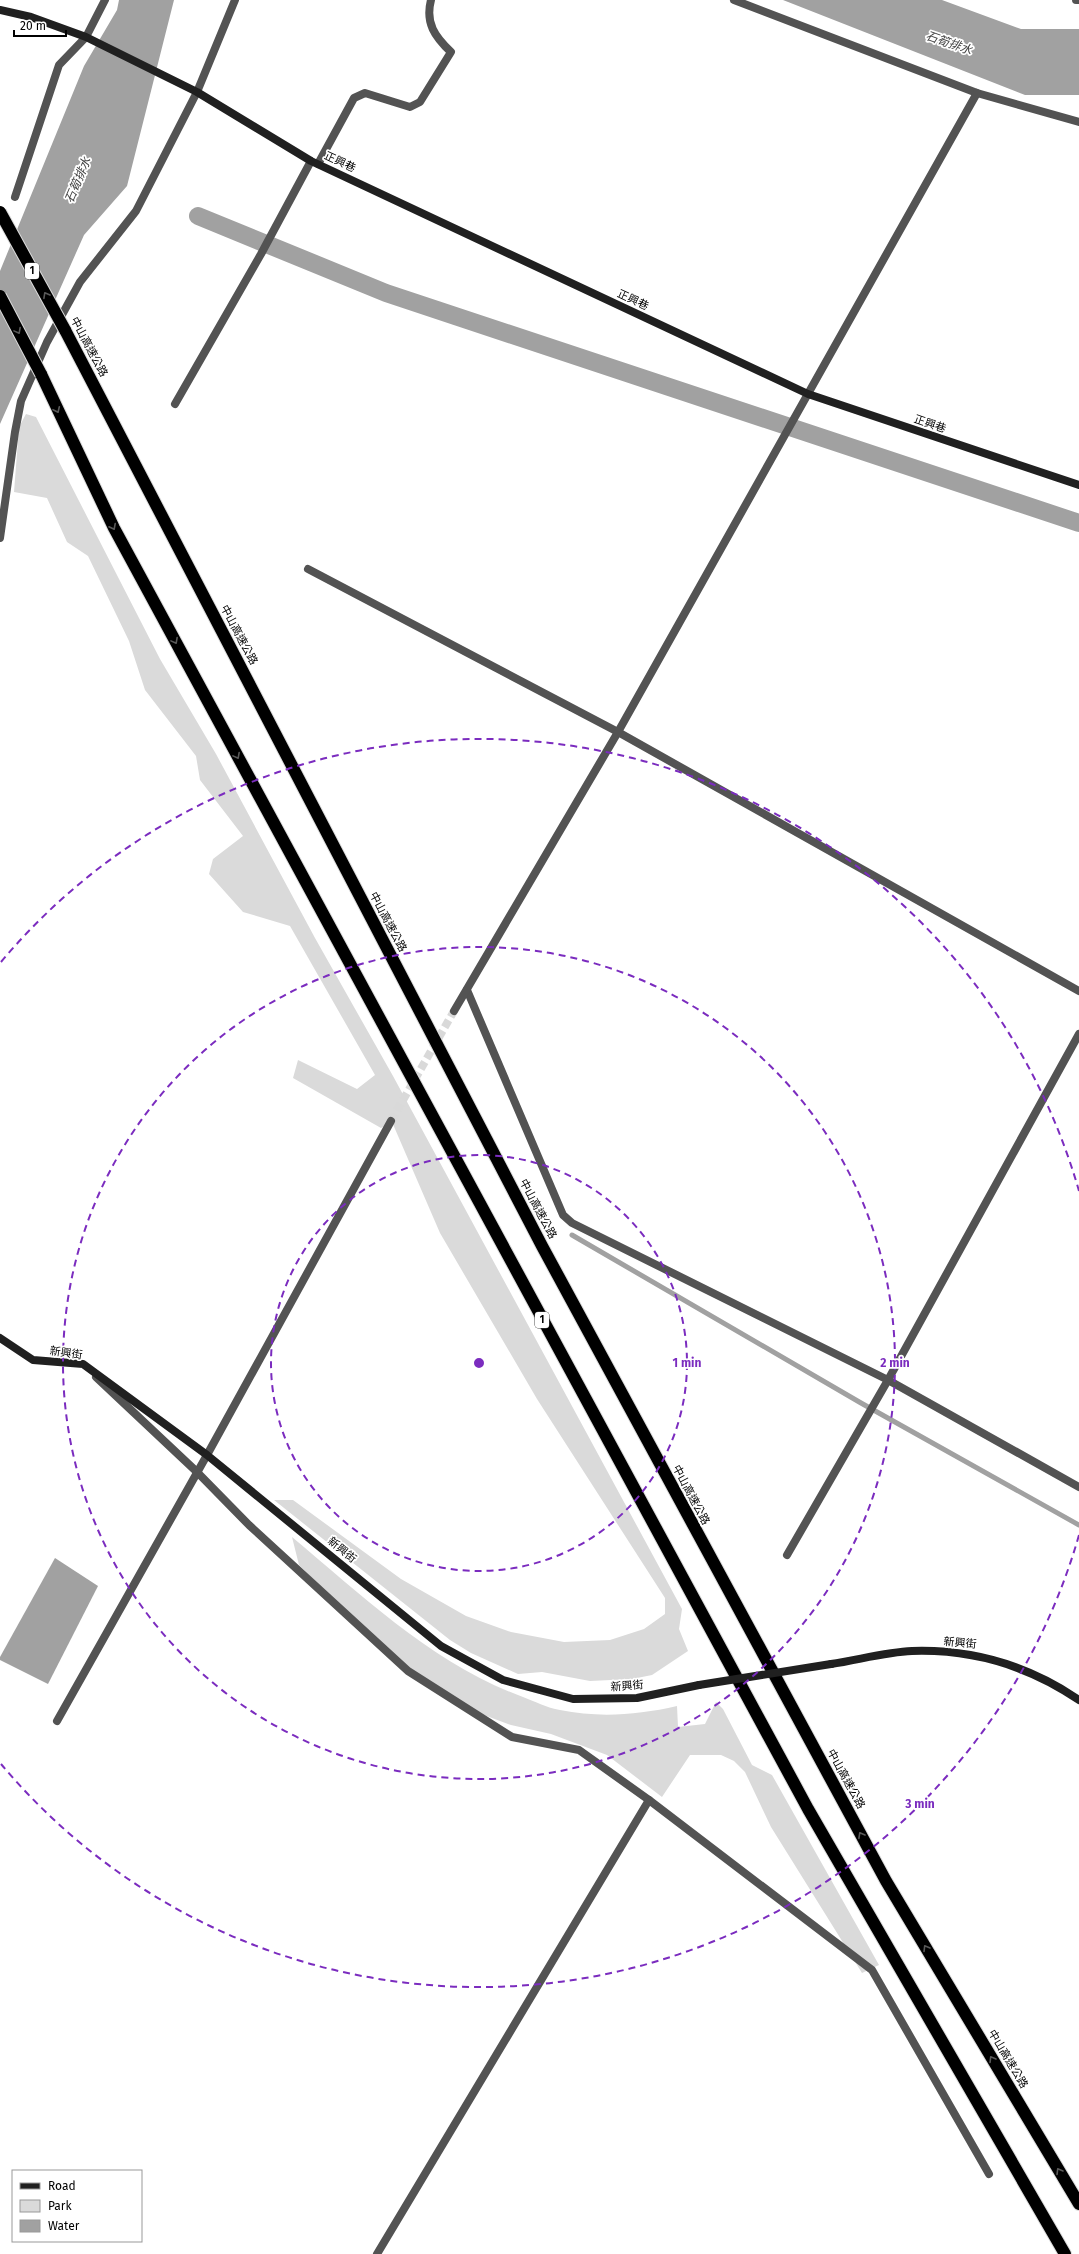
<svg xmlns="http://www.w3.org/2000/svg" width="1079" height="2254" font-family="'Fira Sans','Noto Sans TC',sans-serif">
<rect width="100%" height="100%" fill="#fff"/>
<g fill="#dadada">
<path d="M 26,414 L 36,417 L 160,659 L 216,754 L 315,938 L 393,1076 L 682,1609 L 679,1629 L 688,1651 L 652,1675 L 632,1679 L 590,1681 L 542,1672 L 518,1674 L 471,1653 L 450,1640 L 274,1500 L 293,1500 L 401,1579 L 466,1616 L 511,1632 L 564,1642 L 610,1640 L 644,1629 L 665,1614 L 665,1598 L 537,1399 L 440,1233 L 392,1122 L 381,1128 L 293,1078 L 298,1060 L 357,1089 L 375,1075 L 290,926 L 243,912 L 209,874 L 213,859 L 243,836 L 200,780 L 196,756 L 145,690 L 129,641 L 88,556 L 67,542 L 47,498 L 14,492 L 19,427 Z"/>
<path d="M 292,1537 C 364,1597 433,1664 523,1697 C 534,1701 547,1708 560,1710 C 599,1718 638,1715 677,1706 L 678,1727 L 705,1724 L 716,1702 L 723,1709 L 752,1765 L 772,1775 L 879,1965 L 862,1973 L 771,1827 L 745,1772 L 734,1761 L 721,1755 L 690,1755 L 662,1797 L 607,1755 L 551,1734 L 511,1725 L 468,1709 L 404,1669 L 299,1565 Z"/>
</g>
<g fill="#a1a1a1">
<path d="M 119,0 L 174,0 L 127,186 L 84,235 L 0,424 L 0,271 L 84,66 L 117,10 Z"/>
<path d="M 783,0 L 942,0 L 1021,29 L 1079,29 L 1079,95 L 1025,95 Z"/>
<path d="M 55,1558 L 98,1586 L 48,1684 L 0,1660 L 0,1657 Z"/>
</g>
<g fill="none" stroke-linecap="round" stroke-linejoin="round">
<path stroke="#a1a1a1" stroke-width="5" d="M 572,1235 L 861,1403 L 1079,1525"/>
<path stroke="#a1a1a1" stroke-width="18" d="M 198,216 L 386,293 L 1079,523"/>
<path stroke="#d9d9d9" stroke-width="8" stroke-dasharray="8 4" stroke-linecap="butt" d="M 391,1121 L 454,1011"/>
<defs>
<g id="highway">
<path d="M 65,330 L 542,1246 L 716,1567 L 886,1881 L 1079,2204"/>
<path d="M 41,374 L 114,528 L 808,1809 L 1065,2254"/>
</g>
</defs>
<use href="#highway" stroke="#dbdbdb" stroke-width="14"/>
<g stroke="#535353" stroke-width="8">
<path d="M 734,0 L 977,93 L 1079,122"/>
<path d="M 1076,0 L 1079,0"/>
<path d="M 86,37 L 105,0"/>
<path d="M 197,92 L 235,0"/>
<path d="M 175,404 L 261,254 L 311,161"/>
<path d="M 308,569 L 618,732 L 1079,991"/>
<path d="M 467,990 L 563,1215 L 572,1223 L 888,1380 L 1079,1487"/>
<path d="M 96,1377 L 197,1472 L 249,1525 L 408,1671 L 512,1737 L 579,1750 L 649,1800 L 872,1970 L 989,2174"/>
<path d="M 57,1721 L 207,1455"/>
<path d="M 377,2254 L 649,1800"/>
</g>
<g stroke="#535353" stroke-width="8">
<path d="M 318,164 L 354,98 L 365,93 L 410,107 L 420,102 L 451,52 C 435,37 425,23 431,0"/>
<path d="M 15,197 L 59,65 L 86,37"/>
<path d="M 0,538 L 15,432 L 21,401 L 47,342 L 80,282 L 136,211 L 197,92"/>
<path d="M 454,1011 L 618,732 L 977,93"/>
<path d="M 207,1455 L 391,1121"/>
<path d="M 787,1555 L 888,1380 L 1079,1034"/>
</g>
<g stroke="#202020" stroke-width="8">
<path d="M 0,10 L 31,17 L 86,37 L 197,92 L 311,161 L 808,394 L 1079,485"/>
<path d="M 0,1338 L 33,1360 L 83,1364 L 207,1455 L 441,1646 L 503,1680 L 573,1699 L 637,1698 L 699,1685"/>
<path d="M 831,1664 C 858,1660 886,1652 912,1651 C 973,1649 1029,1666 1079,1700"/>
</g>
<use href="#highway" stroke="#000" stroke-width="12"/>
<defs>
<g id="highway-bridge">
<path d="M 0,212 L 65,330"/>
<path d="M 0,296 L 41,374"/>
</g>
</defs>
<use href="#highway-bridge" stroke="#dbdbdb" stroke-width="14" stroke-linecap="butt"/>
<path stroke="#202020" stroke-width="8" d="M 699,1685 L 831,1664"/>
<use href="#highway-bridge" stroke="#000" stroke-width="12"/>
</g>
<defs><path id="oneway-chevron" d="M-2-3.5L2.5 0L-2 3.5" fill="none" stroke-width="1.6" stroke-linecap="round" stroke-linejoin="round"/></defs>
<g stroke="#595959">
<use href="#oneway-chevron" transform="translate(46 295) rotate(-119)"/>
<use href="#oneway-chevron" transform="translate(18 331) rotate(62)"/>
<use href="#oneway-chevron" transform="translate(57 410) rotate(65)"/>
<use href="#oneway-chevron" transform="translate(113 527) rotate(63)"/>
<use href="#oneway-chevron" transform="translate(175 641) rotate(62)"/>
<use href="#oneway-chevron" transform="translate(237 756) rotate(62)"/>
<use href="#oneway-chevron" transform="translate(861 1835) rotate(-119)"/>
<use href="#oneway-chevron" transform="translate(926 1948) rotate(-121)"/>
<use href="#oneway-chevron" transform="translate(992 2059) rotate(-121)"/>
<use href="#oneway-chevron" transform="translate(1059 2171) rotate(-121)"/>
</g>
<g fill="none" stroke="#7b2cbf" stroke-width="2" stroke-dasharray="7 5">
<circle cx="479" cy="1363" r="208"/>
<circle cx="479" cy="1363" r="416"/>
<path d="M1079 1535A624 624 0 0 1 1 1764M1 962A624 624 0 0 1 1079 1191"/>
</g>
<g text-anchor="middle" dominant-baseline="central" stroke-width="3.5" stroke-linejoin="round" paint-order="stroke">
<g fill="#fff" stroke="#4c4c4c" stroke-width="1">
<rect x="25" y="263" width="14" height="16" rx="3"/>
<rect x="535" y="1312" width="14" height="16" rx="3"/>
</g>
<g font-size="10" font-weight="bold" fill="#000">
<text x="32" y="271">1</text>
<text x="542" y="1320">1</text>
</g>
<g font-size="11" fill="#000" stroke="#fff">
<text transform="translate(340 162) rotate(25)">正興巷</text>
<text transform="translate(633 300) rotate(25)">正興巷</text>
<text transform="translate(89 347) rotate(62)">中山高速公路</text>
<text transform="translate(930 424) rotate(19)">正興巷</text>
<text transform="translate(239 635) rotate(62)">中山高速公路</text>
<text transform="translate(388 922) rotate(62)">中山高速公路</text>
<text transform="translate(538 1209) rotate(62)">中山高速公路</text>
<text transform="translate(66 1353) rotate(8)">新興街</text>
<text transform="translate(691 1495) rotate(62)">中山高速公路</text>
<text transform="translate(342 1550) rotate(39)">新興街</text>
<text transform="translate(960 1643) rotate(5)">新興街</text>
<text transform="translate(627 1686) rotate(-4)">新興街</text>
<text transform="translate(846 1779) rotate(61)">中山高速公路</text>
<text transform="translate(1008 2059) rotate(59)">中山高速公路</text>
</g>
<g font-size="12" font-style="italic" fill="#424242" stroke="#fff">
<text transform="translate(949 43) rotate(19)">石筍排水</text>
<text transform="translate(78 180) rotate(-67)">石筍排水</text>
</g>
</g>
<circle cx="479" cy="1363" r="6" fill="#7b2cbf" stroke="#fff" stroke-width="2"/>
<g font-size="12" text-anchor="middle" font-weight="bold" fill="#7b2cbf" stroke="#fff" stroke-width="3.5" stroke-linejoin="round" paint-order="stroke">
<text x="687" y="1367">1 min</text>
<text x="895" y="1367">2 min</text>
<text x="920" y="1808">3 min</text>
</g>
<rect x="12" y="2170" width="130" height="72" fill="#ffffff" stroke="#999999"/>
<rect x="20" y="2183" width="20" height="6" fill="#202020" stroke="#999999"/>
<text x="48" y="2190" font-size="12" fill="#000000">Road</text>
<rect x="20" y="2200" width="20" height="12" fill="#dadada" stroke="#999999"/>
<text x="48" y="2210" font-size="12" fill="#000000">Park</text>
<rect x="20" y="2220" width="20" height="12" fill="#a1a1a1" stroke="#999999"/>
<text x="48" y="2230" font-size="12" fill="#000000">Water</text>
<path d="M14 30v6h52v-6" fill="none" stroke="#000000" stroke-width="2"/>
<text x="20" y="30" font-size="12" fill="#000000" stroke="#ffffff" stroke-width="3" paint-order="stroke">20 m</text>
</svg>
